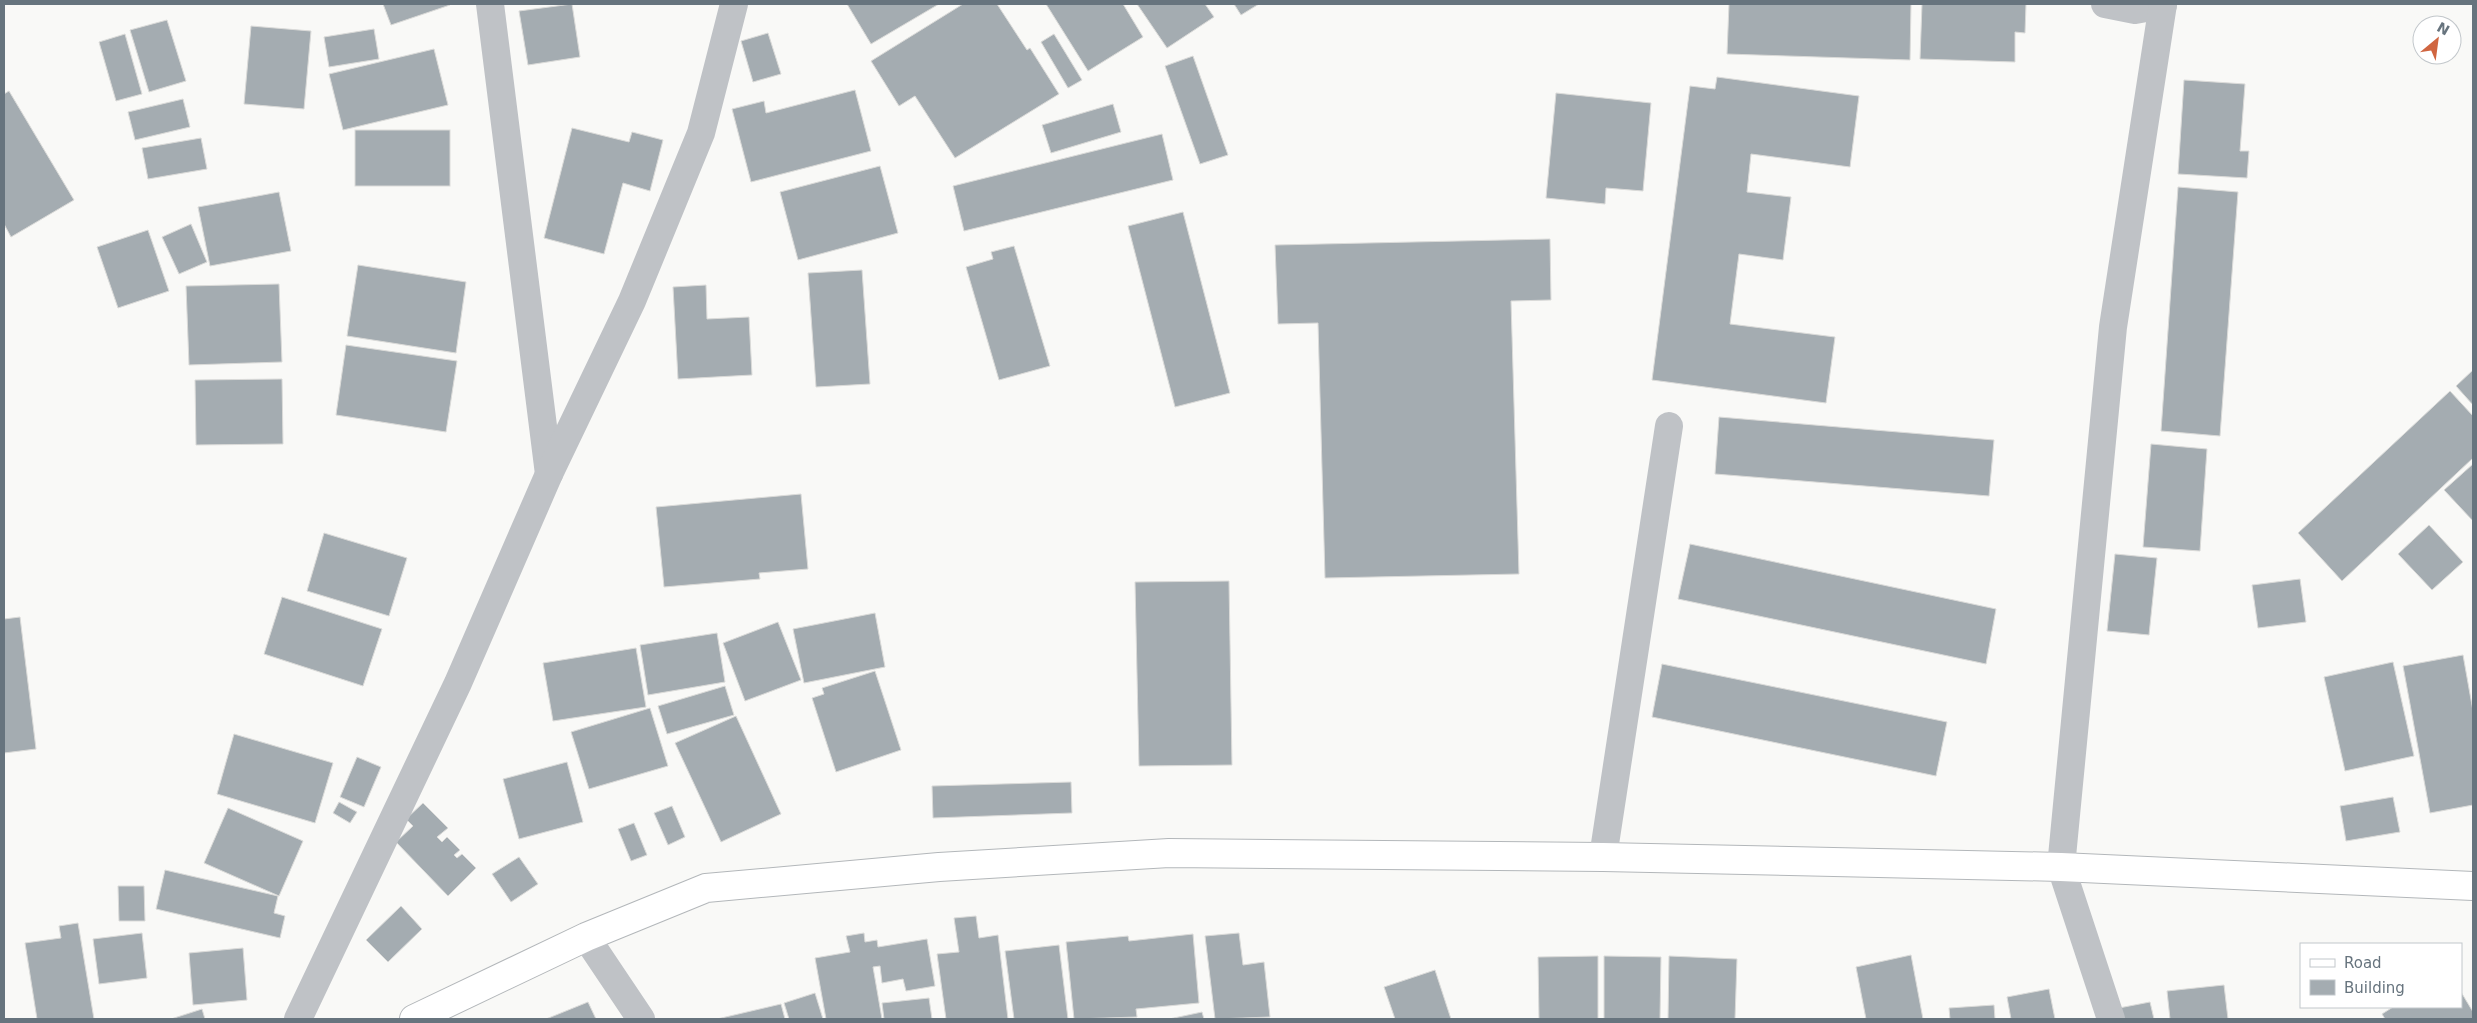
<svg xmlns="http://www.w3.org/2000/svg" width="2477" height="1023" font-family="'DejaVu Sans',sans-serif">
<rect width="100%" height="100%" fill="#f9f9f7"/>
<g fill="#a4acb1" stroke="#dbdbd9">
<path d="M 383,4 L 449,4 L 450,5 L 391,25 Z"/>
<path d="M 572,4 L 580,57 L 528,65 L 519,11 Z"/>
<path d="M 847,4 L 939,4 L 871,44 Z"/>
<path d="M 963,4 L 997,4 L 1027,50 L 1030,48 L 1059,94 L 955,158 L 915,96 L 899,106 L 871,61 Z"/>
<path d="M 1046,4 L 1123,4 L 1143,37 L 1088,71 Z"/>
<path d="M 1137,4 L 1205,4 L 1214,17 L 1167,48 Z"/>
<path d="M 1234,4 L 1259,4 L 1241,15 Z"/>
<path d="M 1729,4 L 1911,4 L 1910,60 L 1727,54 Z"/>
<path d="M 1922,4 L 2026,4 L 2025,33 L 2015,32 L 2015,62 L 1920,59 Z"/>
<path d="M 167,20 L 186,81 L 149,92 L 130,30 Z"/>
<path d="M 251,26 L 311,31 L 304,109 L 244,104 Z"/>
<path d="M 374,29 L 379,59 L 329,67 L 324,37 Z"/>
<path d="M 768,33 L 781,74 L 753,82 L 741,41 Z"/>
<path d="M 125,34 L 142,94 L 116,101 L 99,42 Z"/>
<path d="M 1054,34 L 1082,80 L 1068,88 L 1041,42 Z"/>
<path d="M 434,49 L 448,105 L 343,130 L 329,74 Z"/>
<path d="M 1193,56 L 1228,155 L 1200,164 L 1165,66 Z"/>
<path d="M 1717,77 L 1859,96 L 1850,167 L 1751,154 L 1747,192 L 1791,197 L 1783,260 L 1739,254 L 1730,324 L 1835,337 L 1826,403 L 1652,380 L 1690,86 L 1715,89 Z"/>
<path d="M 2184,80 L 2245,84 L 2240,151 L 2249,151 L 2247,178 L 2178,174 Z"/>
<path d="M 855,90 L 871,151 L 751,182 L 732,109 L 764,101 L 766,113 Z"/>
<path d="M 9,91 L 74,200 L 11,237 L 4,224 L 4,94 Z"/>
<path d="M 1556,93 L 1651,103 L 1643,191 L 1606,188 L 1605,204 L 1546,198 Z"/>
<path d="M 183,99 L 190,127 L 135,140 L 128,112 Z"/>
<path d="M 1113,104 L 1121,132 L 1051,153 L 1042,125 Z"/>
<path d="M 572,128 L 629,142 L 632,132 L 663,140 L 650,191 L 623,183 L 604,254 L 544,238 Z"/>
<rect x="355" y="130" width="95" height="56"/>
<path d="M 1162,134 L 1173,180 L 964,231 L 953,186 Z"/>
<path d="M 201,138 L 207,169 L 148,179 L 142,148 Z"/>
<path d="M 880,166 L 898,233 L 798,260 L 780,192 Z"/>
<path d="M 2178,187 L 2238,192 L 2220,436 L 2161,431 Z"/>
<path d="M 279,192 L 291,251 L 210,266 L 198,207 Z"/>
<path d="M 1183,212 L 1230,393 L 1175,407 L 1128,226 Z"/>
<path d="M 191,224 L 207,262 L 179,274 L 162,237 Z"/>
<path d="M 148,230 L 169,291 L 118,308 L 97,247 Z"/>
<path d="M 1550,239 L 1551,300 L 1511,301 L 1519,574 L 1325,578 L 1318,323 L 1278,324 L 1275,245 Z"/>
<path d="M 1014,246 L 1050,366 L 999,380 L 966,267 L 993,259 L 991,252 Z"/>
<path d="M 358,265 L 466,282 L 456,353 L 347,336 Z"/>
<path d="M 862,270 L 870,384 L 816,387 L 808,273 Z"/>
<path d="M 279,284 L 282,362 L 189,365 L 186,286 Z"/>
<path d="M 706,285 L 707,319 L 749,317 L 752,375 L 678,379 L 673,287 Z"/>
<path d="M 346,345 L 457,361 L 446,432 L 336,415 Z"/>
<path d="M 2473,370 L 2473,405 L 2456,386 Z"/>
<path d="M 282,379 L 283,444 L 196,445 L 195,380 Z"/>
<path d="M 2450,391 L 2473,416 L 2473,458 L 2342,581 L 2298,533 Z"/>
<path d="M 1719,417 L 1994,440 L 1989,496 L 1715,474 Z"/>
<path d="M 2151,444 L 2207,449 L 2200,551 L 2143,547 Z"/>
<path d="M 2473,464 L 2473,521 L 2444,490 Z"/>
<path d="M 801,494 L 808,569 L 759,573 L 760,579 L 664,587 L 656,507 Z"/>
<path d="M 2429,525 L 2463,562 L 2432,590 L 2398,554 Z"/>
<path d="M 324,533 L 407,558 L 389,616 L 307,591 Z"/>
<path d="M 1690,544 L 1996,609 L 1986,664 L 1678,599 Z"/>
<path d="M 2115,554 L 2157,558 L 2149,635 L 2107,631 Z"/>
<path d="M 2300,579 L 2306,622 L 2258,628 L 2252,585 Z"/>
<path d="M 1229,581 L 1232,765 L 1139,766 L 1135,582 Z"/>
<path d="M 282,597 L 382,629 L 363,686 L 264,654 Z"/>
<path d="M 875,613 L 885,667 L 804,683 L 793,629 Z"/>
<path d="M 20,617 L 36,749 L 4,753 L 4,619 Z"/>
<path d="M 778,622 L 801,680 L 745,701 L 723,643 Z"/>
<path d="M 717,633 L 725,682 L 648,695 L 640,645 Z"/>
<path d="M 636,648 L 646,707 L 553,721 L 543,663 Z"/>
<path d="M 2463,655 L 2473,711 L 2473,805 L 2430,813 L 2403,666 Z"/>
<path d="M 2393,662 L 2414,756 L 2345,771 L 2324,677 Z"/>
<path d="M 1662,664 L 1947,722 L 1936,776 L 1652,717 Z"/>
<path d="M 875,671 L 901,750 L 836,772 L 812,698 L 824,694 L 822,688 Z"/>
<path d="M 725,686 L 734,715 L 667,734 L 658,706 Z"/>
<path d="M 650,708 L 668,766 L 589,789 L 571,732 Z"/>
<path d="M 736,716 L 781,814 L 721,842 L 675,743 Z"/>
<path d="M 234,734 L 333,763 L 315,823 L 217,794 Z"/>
<path d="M 357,757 L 381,767 L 364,807 L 340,797 Z"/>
<path d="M 567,762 L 583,822 L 519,839 L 503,779 Z"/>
<path d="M 1071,782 L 1072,813 L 933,818 L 932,786 Z"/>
<path d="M 2393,797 L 2400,832 L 2346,841 L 2340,806 Z"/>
<path d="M 339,802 L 357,812 L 350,823 L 333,813 Z"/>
<path d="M 423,803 L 448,828 L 437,837 L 442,842 L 447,837 L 460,850 L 454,855 L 457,858 L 462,854 L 476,868 L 448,896 L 396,842 L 413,826 L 406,819 Z"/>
<path d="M 672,806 L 685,837 L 668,845 L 654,813 Z"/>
<path d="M 228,808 L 303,841 L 279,896 L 204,863 Z"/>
<path d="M 634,823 L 647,855 L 631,861 L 618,829 Z"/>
<path d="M 519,857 L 538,884 L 511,902 L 492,874 Z"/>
<path d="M 165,870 L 278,896 L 274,913 L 285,916 L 280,938 L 156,909 Z"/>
<path d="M 118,886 L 144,886 L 145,921 L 119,921 Z"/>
<path d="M 401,906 L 422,929 L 388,962 L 366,940 Z"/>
<path d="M 976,916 L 979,938 L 998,935 L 1008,1019 L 946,1019 L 937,954 L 959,952 L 954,918 Z"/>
<path d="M 78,923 L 94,1019 L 37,1019 L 25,943 L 61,938 L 59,926 Z"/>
<path d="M 142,933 L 147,978 L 99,984 L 93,939 Z"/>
<path d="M 864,933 L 865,942 L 877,940 L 878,947 L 927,939 L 935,986 L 906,991 L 903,979 L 882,983 L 880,966 L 873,967 L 882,1019 L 826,1019 L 815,958 L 850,952 L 846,936 Z"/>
<path d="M 1239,933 L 1243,965 L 1264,962 L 1270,1017 L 1215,1019 L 1205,936 Z"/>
<path d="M 1193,934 L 1199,1003 L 1136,1009 L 1137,1017 L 1074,1019 L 1066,942 L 1128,936 L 1129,941 Z"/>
<path d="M 1059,945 L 1068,1019 L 1014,1019 L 1005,951 Z"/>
<path d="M 243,948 L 247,1000 L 193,1005 L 189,953 Z"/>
<path d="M 1911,955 L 1923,1019 L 1866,1019 L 1856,967 Z"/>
<path d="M 1598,956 L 1598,1019 L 1539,1019 L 1538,957 Z"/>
<path d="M 1604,956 L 1661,957 L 1660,1019 L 1604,1019 Z"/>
<path d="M 1669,956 L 1737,959 L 1735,1019 L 1668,1019 Z"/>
<path d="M 1435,970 L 1451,1019 L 1395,1019 L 1384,987 Z"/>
<path d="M 2224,985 L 2228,1019 L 2170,1019 L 2167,991 Z"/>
<path d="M 2049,989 L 2055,1019 L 2011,1019 L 2007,997 Z"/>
<path d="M 2461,992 L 2473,1012 L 2473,1019 L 2385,1019 L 2382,1014 L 2393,1007 L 2461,1007 Z"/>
<path d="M 815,993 L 823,1019 L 789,1019 L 784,1003 Z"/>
<path d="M 929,998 L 932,1019 L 884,1019 L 882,1003 Z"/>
<path d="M 588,1002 L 596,1019 L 546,1019 Z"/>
<path d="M 2150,1002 L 2154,1019 L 2121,1019 L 2119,1008 Z"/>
<path d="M 781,1004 L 785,1019 L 717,1019 Z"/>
<path d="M 1994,1005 L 1995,1019 L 1950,1019 L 1949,1008 Z"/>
<path d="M 202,1009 L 205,1019 L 171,1019 Z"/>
<path d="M 1202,1012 L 1204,1019 L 1169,1019 Z"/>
</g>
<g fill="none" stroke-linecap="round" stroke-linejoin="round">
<defs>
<path id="major" d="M 414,1019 L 586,937 L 706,888 L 939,867 L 1169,853 L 1603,857 L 2061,867 L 2473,886"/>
</defs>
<use href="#major" stroke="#b3b7ba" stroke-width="30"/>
<g stroke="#bfc2c6" stroke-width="28">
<path d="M 490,4 L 549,474"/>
<path d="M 2105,4 L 2135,10 L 2163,5"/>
<path d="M 1603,857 L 1669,426"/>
<path d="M 586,937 L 641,1019"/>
<path d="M 298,1019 L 458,683 L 549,474 L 632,301 L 701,133 L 734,4"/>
<path d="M 2111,1019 L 2061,867 L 2113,327 L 2163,4"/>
</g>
<use href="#major" stroke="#fff" stroke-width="28"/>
</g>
<rect width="2477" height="1023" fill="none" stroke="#67747e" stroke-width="10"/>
<rect x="2300" y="943" width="162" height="65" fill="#ffffff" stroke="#c2c7cb"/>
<rect x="2310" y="959" width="25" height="8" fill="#ffffff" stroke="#c2c7cb"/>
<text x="2344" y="968" font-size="15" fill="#67747e">Road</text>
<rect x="2310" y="980" width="25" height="15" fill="#a4acb1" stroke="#c2c7cb"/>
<text x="2344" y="993" font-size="15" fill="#67747e">Building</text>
<g transform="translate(2437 40) rotate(29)"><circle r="24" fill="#ffffff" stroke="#c2c7cb"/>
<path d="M0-4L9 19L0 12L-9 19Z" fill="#d06540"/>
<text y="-8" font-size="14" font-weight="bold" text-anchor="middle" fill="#67747e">N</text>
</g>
</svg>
